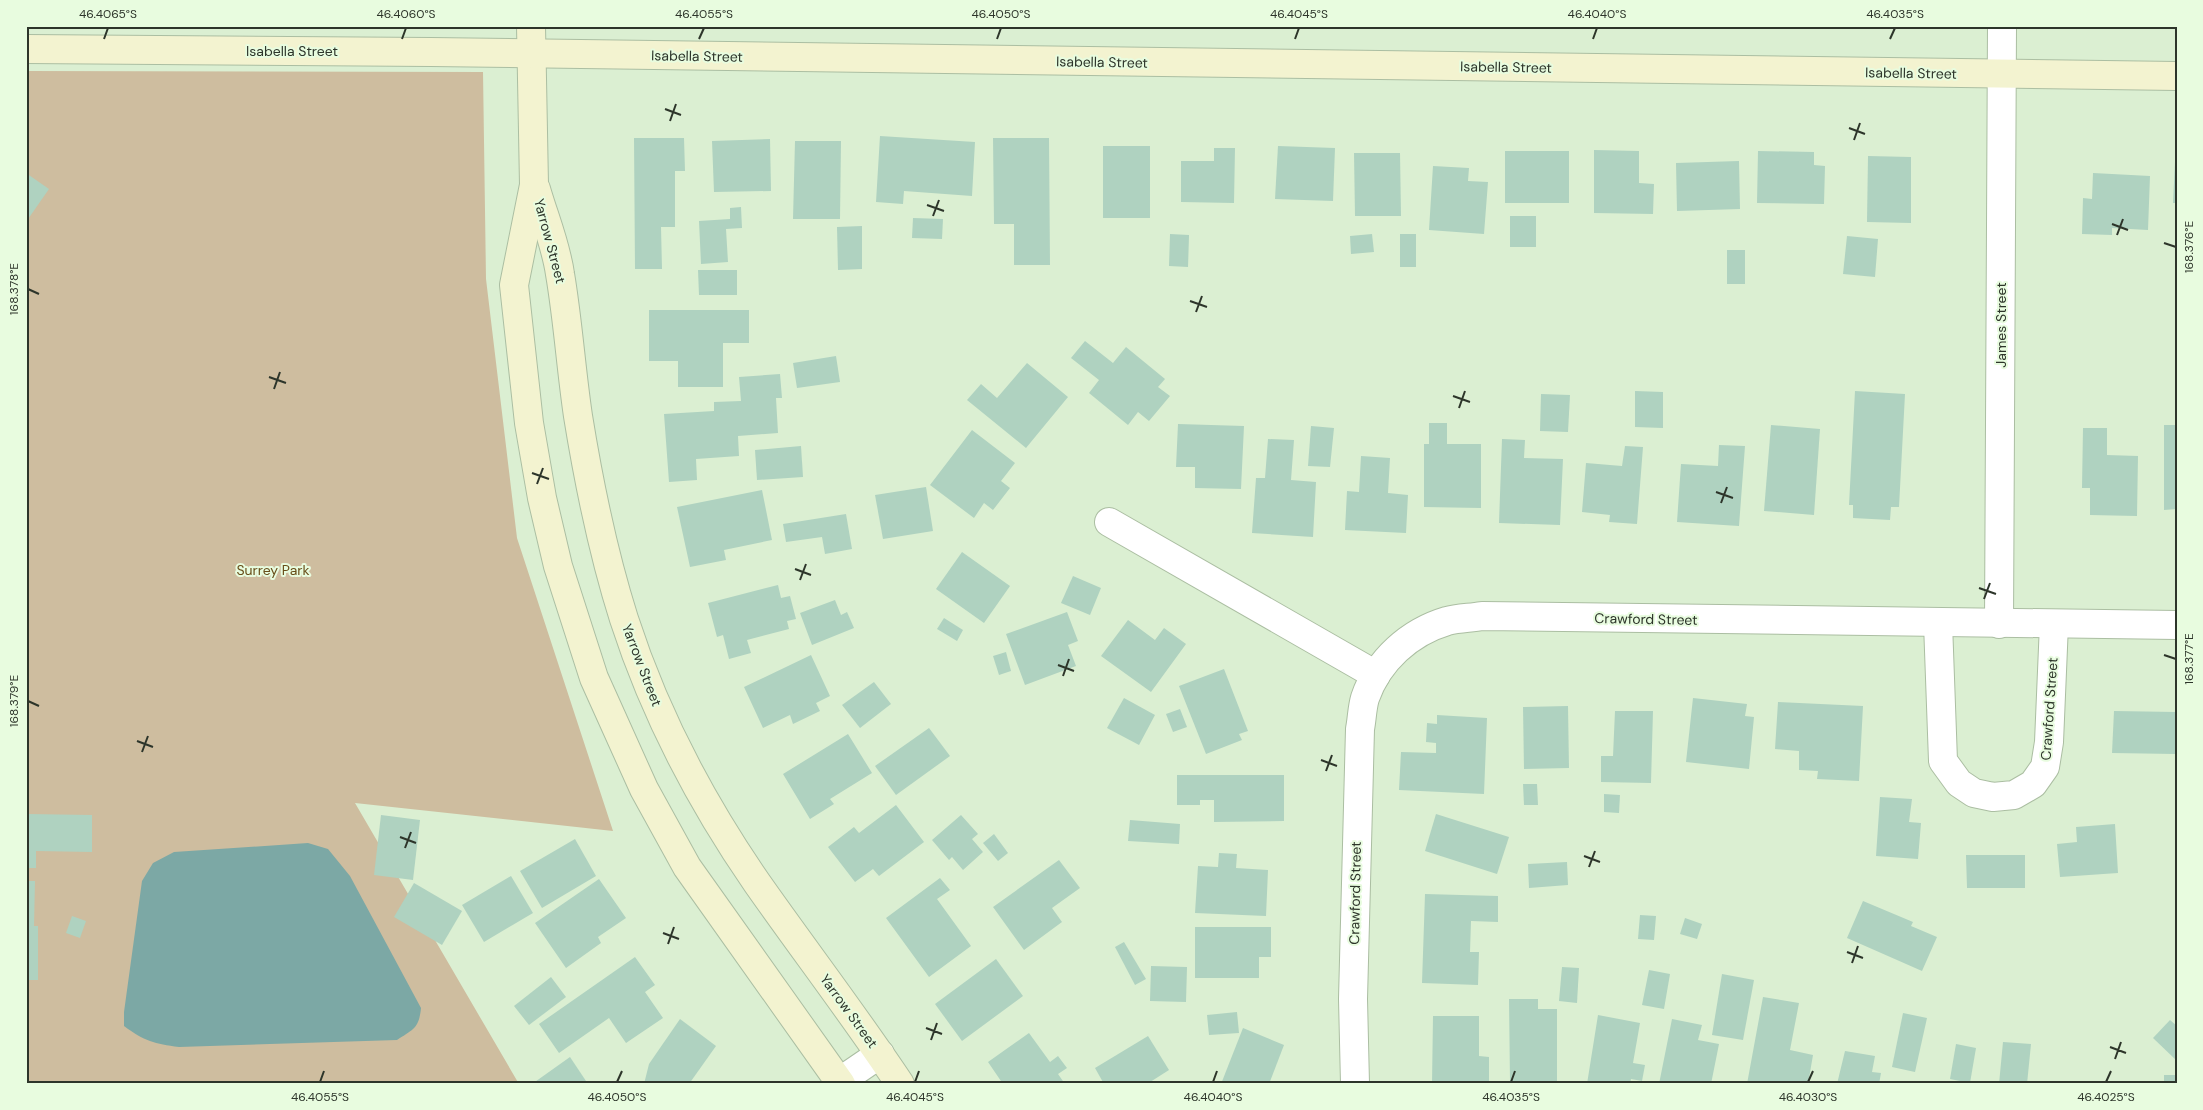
<svg xmlns="http://www.w3.org/2000/svg" width="2203" height="1110" font-family="'DM Sans',sans-serif">
<rect width="100%" height="100%" fill="#dbefd2"/>
<path fill="#cebd9f" d="M 26,71 L 483,72 L 486,279 L 517,538 L 613,831 L 355,803 L 519,1084 L 26,1084 Z"/>
<path fill="#7ca8a5" d="M 308,843 L 328,849 L 350,876 L 421,1008 C 419,1028 414,1029 397,1040 L 179,1047 C 155,1044 144,1041 124,1026 L 124,1012 L 142,881 L 153,863 L 174,852 Z"/>
<g fill="#afd2c0">
<path d="M 880,136 L 975,142 L 972,196 L 904,191 L 903,204 L 876,202 Z"/>
<path d="M 634,138 L 684,138 L 685,171 L 675,171 L 675,227 L 661,227 L 662,269 L 635,269 Z"/>
<path d="M 993,138 L 1049,138 L 1050,265 L 1014,265 L 1014,224 L 994,224 Z"/>
<path d="M 770,139 L 771,191 L 714,192 L 712,141 Z"/>
<path d="M 795,141 L 841,141 L 840,219 L 793,219 Z"/>
<rect x="1103" y="146" width="47" height="72"/>
<path d="M 1278,146 L 1335,148 L 1333,201 L 1275,199 Z"/>
<path d="M 1214,148 L 1235,148 L 1234,203 L 1181,202 L 1181,161 L 1214,161 Z"/>
<path d="M 1594,150 L 1639,151 L 1639,183 L 1654,184 L 1653,214 L 1594,213 Z"/>
<rect x="1505" y="151" width="64" height="52"/>
<path d="M 1758,151 L 1814,152 L 1814,165 L 1825,166 L 1824,204 L 1757,203 Z"/>
<path d="M 1354,153 L 1400,153 L 1401,216 L 1355,216 Z"/>
<path d="M 1868,156 L 1911,157 L 1911,223 L 1867,222 Z"/>
<path d="M 1739,161 L 1740,209 L 1677,211 L 1676,163 Z"/>
<path d="M 2175,162 L 2177,162 L 2177,203 L 2173,203 Z"/>
<path d="M 1433,166 L 1469,168 L 1468,181 L 1488,182 L 1484,234 L 1429,230 Z"/>
<path d="M 26,173 L 49,189 L 26,222 Z"/>
<path d="M 2093,173 L 2150,176 L 2148,230 L 2112,228 L 2112,235 L 2082,234 L 2083,198 L 2092,199 Z"/>
<path d="M 741,207 L 742,228 L 726,229 L 728,262 L 701,264 L 699,221 L 730,219 L 730,208 Z"/>
<rect x="1510" y="216" width="26" height="31"/>
<path d="M 913,218 L 943,219 L 942,239 L 912,238 Z"/>
<path d="M 862,226 L 862,269 L 838,270 L 837,227 Z"/>
<path d="M 1170,234 L 1189,235 L 1188,267 L 1169,266 Z"/>
<path d="M 1372,234 L 1374,252 L 1351,254 L 1350,236 Z"/>
<rect x="1400" y="234" width="16" height="33"/>
<path d="M 1847,236 L 1878,239 L 1875,277 L 1843,274 Z"/>
<rect x="1727" y="250" width="18" height="34"/>
<path d="M 698,270 L 737,270 L 737,295 L 699,295 Z"/>
<path d="M 649,310 L 749,310 L 749,343 L 723,343 L 723,387 L 678,387 L 678,361 L 649,361 Z"/>
<path d="M 1085,341 L 1113,363 L 1126,347 L 1165,379 L 1158,387 L 1170,396 L 1149,421 L 1138,412 L 1128,425 L 1089,393 L 1099,380 L 1071,358 Z"/>
<path d="M 836,356 L 840,382 L 797,388 L 793,363 Z"/>
<path d="M 1027,363 L 1068,397 L 1026,448 L 967,400 L 981,384 L 997,398 Z"/>
<path d="M 780,374 L 782,398 L 776,398 L 778,433 L 738,436 L 739,456 L 696,459 L 697,480 L 669,482 L 664,414 L 714,411 L 714,402 L 741,401 L 739,377 Z"/>
<path d="M 1635,391 L 1663,392 L 1663,428 L 1635,427 Z"/>
<path d="M 1855,391 L 1905,394 L 1899,507 L 1891,507 L 1890,520 L 1853,518 L 1853,505 L 1849,505 Z"/>
<path d="M 1541,394 L 1570,395 L 1568,432 L 1540,431 Z"/>
<path d="M 1429,423 L 1447,423 L 1447,444 L 1481,444 L 1481,508 L 1424,507 L 1424,444 L 1429,444 Z"/>
<path d="M 1178,424 L 1244,426 L 1241,489 L 1195,488 L 1195,467 L 1176,467 Z"/>
<path d="M 1771,425 L 1820,429 L 1814,515 L 1764,511 Z"/>
<path d="M 2164,425 L 2177,425 L 2177,509 L 2164,510 Z"/>
<path d="M 1311,426 L 1334,428 L 1330,467 L 1308,466 Z"/>
<path d="M 2083,428 L 2107,428 L 2107,455 L 2138,456 L 2137,516 L 2090,515 L 2090,488 L 2082,488 Z"/>
<path d="M 972,430 L 1015,463 L 1001,481 L 1010,488 L 993,510 L 984,503 L 974,518 L 930,485 Z"/>
<path d="M 1268,439 L 1294,440 L 1291,480 L 1316,482 L 1313,537 L 1252,533 L 1256,478 L 1265,478 Z"/>
<path d="M 1502,439 L 1525,440 L 1524,458 L 1563,459 L 1560,525 L 1499,523 Z"/>
<path d="M 1719,445 L 1745,446 L 1739,526 L 1677,522 L 1681,464 L 1718,466 Z"/>
<path d="M 801,446 L 803,477 L 757,480 L 755,450 Z"/>
<path d="M 1625,446 L 1643,447 L 1637,524 L 1609,522 L 1610,515 L 1582,512 L 1586,463 L 1622,466 Z"/>
<path d="M 1361,456 L 1390,458 L 1388,493 L 1408,495 L 1406,533 L 1345,530 L 1347,491 L 1359,492 Z"/>
<path d="M 926,487 L 933,531 L 883,539 L 875,495 Z"/>
<path d="M 762,490 L 772,540 L 724,550 L 726,560 L 690,567 L 677,507 Z"/>
<path d="M 846,514 L 852,549 L 825,554 L 822,537 L 786,542 L 783,524 Z"/>
<path d="M 962,552 L 1010,586 L 984,623 L 936,589 Z"/>
<path d="M 1073,576 L 1101,588 L 1090,615 L 1061,603 Z"/>
<path d="M 778,585 L 781,598 L 790,596 L 796,619 L 787,621 L 789,629 L 747,640 L 751,653 L 729,659 L 723,635 L 717,637 L 708,603 Z"/>
<path d="M 835,600 L 841,615 L 847,612 L 854,628 L 812,645 L 800,613 Z"/>
<path d="M 1067,612 L 1078,641 L 1068,645 L 1076,666 L 1025,685 L 1006,634 Z"/>
<path d="M 944,618 L 963,630 L 957,641 L 937,629 Z"/>
<path d="M 1128,620 L 1155,640 L 1164,628 L 1186,644 L 1151,692 L 1101,656 Z"/>
<path d="M 1006,652 L 1011,671 L 999,675 L 993,656 Z"/>
<path d="M 811,655 L 830,696 L 816,703 L 820,711 L 793,724 L 790,715 L 763,728 L 744,687 Z"/>
<path d="M 1224,669 L 1248,731 L 1239,734 L 1242,740 L 1206,754 L 1179,686 Z"/>
<path d="M 874,682 L 891,704 L 860,728 L 842,705 Z"/>
<path d="M 1124,698 L 1155,715 L 1139,745 L 1107,728 Z"/>
<path d="M 1693,698 L 1747,704 L 1745,716 L 1754,717 L 1749,769 L 1686,762 Z"/>
<path d="M 1778,702 L 1863,706 L 1859,781 L 1817,779 L 1818,771 L 1799,770 L 1799,751 L 1775,749 Z"/>
<path d="M 1568,706 L 1569,768 L 1524,769 L 1523,707 Z"/>
<path d="M 1180,709 L 1187,727 L 1173,732 L 1166,714 Z"/>
<path d="M 1615,711 L 1653,711 L 1651,783 L 1601,782 L 1601,756 L 1613,756 Z"/>
<path d="M 2114,711 L 2176,712 L 2175,754 L 2112,753 Z"/>
<path d="M 1437,715 L 1487,718 L 1484,794 L 1399,790 L 1401,752 L 1436,753 L 1436,743 L 1426,742 L 1427,723 L 1437,724 Z"/>
<path d="M 929,728 L 950,756 L 896,795 L 875,766 Z"/>
<path d="M 848,734 L 872,773 L 830,799 L 834,804 L 810,819 L 783,774 Z"/>
<path d="M 1177,775 L 1284,775 L 1284,821 L 1214,822 L 1214,800 L 1200,800 L 1200,805 L 1177,805 Z"/>
<path d="M 1523,784 L 1537,784 L 1538,805 L 1524,805 Z"/>
<path d="M 1604,794 L 1620,795 L 1619,813 L 1604,812 Z"/>
<path d="M 1880,797 L 1912,799 L 1909,822 L 1921,823 L 1918,859 L 1876,856 Z"/>
<path d="M 896,805 L 924,842 L 879,876 L 873,869 L 855,882 L 828,847 L 854,827 L 859,833 Z"/>
<path d="M 26,814 L 92,815 L 92,852 L 36,851 L 36,868 L 26,868 Z"/>
<path d="M 1436,814 L 1509,837 L 1497,874 L 1425,851 Z"/>
<path d="M 381,815 L 420,820 L 413,880 L 374,875 Z"/>
<path d="M 961,815 L 978,834 L 972,839 L 983,852 L 963,870 L 952,857 L 949,860 L 932,840 Z"/>
<path d="M 1130,820 L 1180,824 L 1179,844 L 1128,841 Z"/>
<path d="M 2115,824 L 2118,873 L 2060,877 L 2057,844 L 2077,842 L 2076,827 Z"/>
<path d="M 994,834 L 1008,853 L 998,861 L 983,843 Z"/>
<path d="M 575,839 L 596,876 L 542,908 L 520,871 Z"/>
<path d="M 1219,853 L 1237,854 L 1236,868 L 1268,870 L 1266,916 L 1195,913 L 1198,866 L 1218,867 Z"/>
<path d="M 1966,855 L 2025,855 L 2025,888 L 1967,888 Z"/>
<path d="M 1059,860 L 1080,888 L 1052,908 L 1062,922 L 1024,950 L 993,907 Z"/>
<path d="M 1567,862 L 1568,885 L 1529,888 L 1528,864 Z"/>
<path d="M 511,876 L 533,913 L 484,942 L 462,905 Z"/>
<path d="M 940,878 L 950,890 L 937,899 L 971,946 L 929,977 L 886,918 Z"/>
<path d="M 599,879 L 626,918 L 598,937 L 601,943 L 566,968 L 535,923 Z"/>
<path d="M 26,881 L 35,881 L 34,926 L 38,926 L 38,980 L 26,980 Z"/>
<path d="M 414,883 L 462,911 L 442,945 L 394,917 Z"/>
<path d="M 1425,894 L 1498,896 L 1498,922 L 1471,921 L 1470,952 L 1479,952 L 1478,985 L 1422,983 Z"/>
<path d="M 1863,901 L 1913,922 L 1911,926 L 1937,937 L 1922,971 L 1847,938 Z"/>
<path d="M 1640,915 L 1656,916 L 1654,940 L 1638,939 Z"/>
<path d="M 72,916 L 86,921 L 80,938 L 66,933 Z"/>
<path d="M 1685,918 L 1702,924 L 1697,939 L 1680,934 Z"/>
<path d="M 1195,927 L 1271,927 L 1271,957 L 1259,957 L 1259,978 L 1195,978 Z"/>
<path d="M 1124,942 L 1146,979 L 1135,985 L 1115,947 Z"/>
<path d="M 635,957 L 655,985 L 645,992 L 663,1018 L 626,1043 L 609,1018 L 559,1053 L 539,1024 Z"/>
<path d="M 996,959 L 1023,996 L 962,1041 L 935,1004 Z"/>
<path d="M 1151,966 L 1187,967 L 1186,1002 L 1150,1001 Z"/>
<path d="M 1562,967 L 1579,968 L 1577,1003 L 1559,1001 Z"/>
<path d="M 1649,970 L 1670,974 L 1664,1009 L 1642,1005 Z"/>
<path d="M 1722,974 L 1754,980 L 1743,1040 L 1712,1035 Z"/>
<path d="M 551,977 L 566,997 L 529,1025 L 514,1006 Z"/>
<path d="M 1763,997 L 1799,1003 L 1790,1050 L 1813,1055 L 1808,1084 L 1747,1084 Z"/>
<path d="M 1509,999 L 1538,999 L 1538,1009 L 1557,1009 L 1557,1082 L 1510,1082 Z"/>
<path d="M 1237,1012 L 1239,1033 L 1209,1035 L 1207,1015 Z"/>
<path d="M 1903,1013 L 1927,1018 L 1915,1072 L 1892,1067 Z"/>
<path d="M 1598,1015 L 1640,1023 L 1633,1063 L 1645,1065 L 1642,1081 L 1631,1079 L 1630,1084 L 1587,1084 Z"/>
<path d="M 1433,1016 L 1479,1016 L 1479,1056 L 1489,1057 L 1489,1084 L 1432,1084 Z"/>
<path d="M 680,1019 L 716,1046 L 689,1084 L 644,1084 L 649,1064 Z"/>
<path d="M 1672,1019 L 1702,1025 L 1698,1040 L 1719,1044 L 1711,1084 L 1659,1084 Z"/>
<path d="M 2170,1020 L 2177,1026 L 2177,1061 L 2153,1038 Z"/>
<path d="M 1243,1028 L 1284,1045 L 1269,1084 L 1221,1084 Z"/>
<path d="M 1029,1033 L 1050,1062 L 1058,1056 L 1067,1068 L 1058,1074 L 1065,1084 L 1003,1084 L 988,1062 Z"/>
<path d="M 1148,1036 L 1169,1070 L 1147,1084 L 1104,1084 L 1095,1068 Z"/>
<path d="M 2003,1042 L 2031,1044 L 2027,1084 L 1999,1084 Z"/>
<path d="M 1956,1044 L 1976,1048 L 1970,1083 L 1950,1079 Z"/>
<path d="M 1845,1051 L 1875,1056 L 1872,1072 L 1881,1073 L 1879,1084 L 1837,1084 Z"/>
<path d="M 570,1057 L 588,1084 L 532,1084 Z"/>
<rect x="2164" y="1075" width="13" height="9"/>
</g>
<g fill="none" stroke-linecap="round" stroke-linejoin="round">
<defs>
<g id="street">
<path d="M 1109,522 L 1376,675"/>
<path d="M 1938,623 L 1943,761 L 1959,783 L 1974,793 L 1993,797 L 2014,795 L 2033,784 L 2045,767 L 2049,742 L 2054,624"/>
<path d="M 1999,624 L 2002,26"/>
<path d="M 836,1084 L 880,1054"/>
<path d="M 1355,1084 L 1353,999 L 1360,729 C 1362,719 1362,708 1365,698 C 1378,660 1410,632 1447,621 C 1458,618 1471,618 1482,616 L 2177,625"/>
</g>
<g id="secondary">
<path d="M 531,26 L 534,185 L 514,285 L 529,423 L 542,498 L 558,566 L 594,678 L 644,789 L 687,867 L 841,1084"/>
<path d="M 26,49 L 431,52 L 2177,76"/>
<path d="M 536,189 C 544,217 556,245 560,274 C 568,321 571,369 578,416 C 589,484 603,553 624,619 C 654,712 701,802 757,883 C 804,950 854,1015 900,1084"/>
</g>
</defs>
<use href="#street" stroke="#abbea2" stroke-width="30"/>
<use href="#secondary" stroke="#abbea2" stroke-width="30"/>
<use href="#street" stroke="#fff" stroke-width="28"/>
<use href="#secondary" stroke="#f3f3d0" stroke-width="28"/>
</g>
<path fill="none" stroke="#2d352a" stroke-width="2" d="M 104,39 L 108,28M 402,39 L 406,28M 699,39 L 704,28M 997,39 L 1001,28M 1295,39 L 1299,28M 1593,39 L 1597,28M 1890,39 L 1895,28M 665,109 L 681,115M 670,121 L 676,104M 1849,128 L 1865,134M 1854,140 L 1860,123M 927,205 L 944,211M 933,216 L 939,200M 2112,224 L 2128,230M 2117,235 L 2123,219M 2164,243 L 2176,247M 28,289 L 39,294M 1190,301 L 1207,307M 1196,312 L 1202,296M 269,377 L 286,383M 274,389 L 280,372M 1453,396 L 1470,402M 1459,408 L 1465,391M 532,473 L 549,479M 537,484 L 543,468M 1716,492 L 1733,498M 1721,503 L 1727,487M 795,569 L 811,575M 800,580 L 806,564M 1979,588 L 1996,594M 1984,599 L 1990,583M 2164,655 L 2176,659M 1058,665 L 1074,671M 1063,676 L 1069,659M 28,701 L 39,706M 137,741 L 153,747M 142,752 L 148,736M 1321,760 L 1337,766M 1326,771 L 1332,755M 400,837 L 416,843M 405,848 L 411,832M 1584,856 L 1600,862M 1589,867 L 1595,851M 663,933 L 679,939M 668,944 L 674,927M 1847,952 L 1863,958M 1852,963 L 1858,946M 926,1028 L 942,1034M 931,1040 L 937,1023M 2110,1047 L 2126,1053M 2115,1059 L 2121,1042M 320,1082 L 324,1071M 617,1082 L 622,1071M 915,1082 L 919,1071M 1213,1082 L 1217,1071M 1511,1082 L 1515,1071M 1808,1082 L 1813,1071M 2106,1082 L 2111,1071"/>
<g text-anchor="middle" dominant-baseline="central" stroke-width="4" stroke-linejoin="round" paint-order="stroke">
<g font-size="14" fill="#2d352a" stroke="#e8fcdf">
<text x="292" y="51">Isabella Street</text>
<text transform="translate(697 56) rotate(1)">Isabella Street</text>
<text transform="translate(1102 62) rotate(1)">Isabella Street</text>
<text transform="translate(1506 67) rotate(1)">Isabella Street</text>
<text transform="translate(1911 73) rotate(1)">Isabella Street</text>
<text transform="translate(550 241) rotate(75)">Yarrow Street</text>
<text transform="translate(2001 325) rotate(-90)">James Street</text>
<text transform="translate(1646 619) rotate(1)">Crawford Street</text>
<text transform="translate(642 665) rotate(69)">Yarrow Street</text>
<text transform="translate(2049 709) rotate(-86)">Crawford Street</text>
<text transform="translate(1355 893) rotate(-89)">Crawford Street</text>
<text transform="translate(849 1011) rotate(54)">Yarrow Street</text>
</g>
<g font-size="14" fill="#684e19" stroke="#e8fcdf">
<text x="273" y="570">Surrey Park</text>
</g>
</g>
<rect width="2203" height="1110" fill="none" stroke="#e8fcdf" stroke-width="55"/>
<rect x="28" y="28" width="2148" height="1054" fill="none" stroke="#2d352a" stroke-width="2"/>
<g font-size="12" text-anchor="middle" fill="#2d352a">
<text x="108" y="18">46.4065°S</text>
<text x="406" y="18">46.4060°S</text>
<text x="704" y="18">46.4055°S</text>
<text x="1001" y="18">46.4050°S</text>
<text x="1299" y="18">46.4045°S</text>
<text x="1597" y="18">46.4040°S</text>
<text x="1895" y="18">46.4035°S</text>
<text transform="translate(2189 247) rotate(-90)" y="4">168.376°E</text>
<text transform="translate(14 289) rotate(-90)" y="4">168.378°E</text>
<text transform="translate(2189 659) rotate(-90)" y="4">168.377°E</text>
<text transform="translate(14 701) rotate(-90)" y="4">168.379°E</text>
<text x="320" y="1101">46.4055°S</text>
<text x="617" y="1101">46.4050°S</text>
<text x="915" y="1101">46.4045°S</text>
<text x="1213" y="1101">46.4040°S</text>
<text x="1511" y="1101">46.4035°S</text>
<text x="1808" y="1101">46.4030°S</text>
<text x="2106" y="1101">46.4025°S</text>
</g>
</svg>
